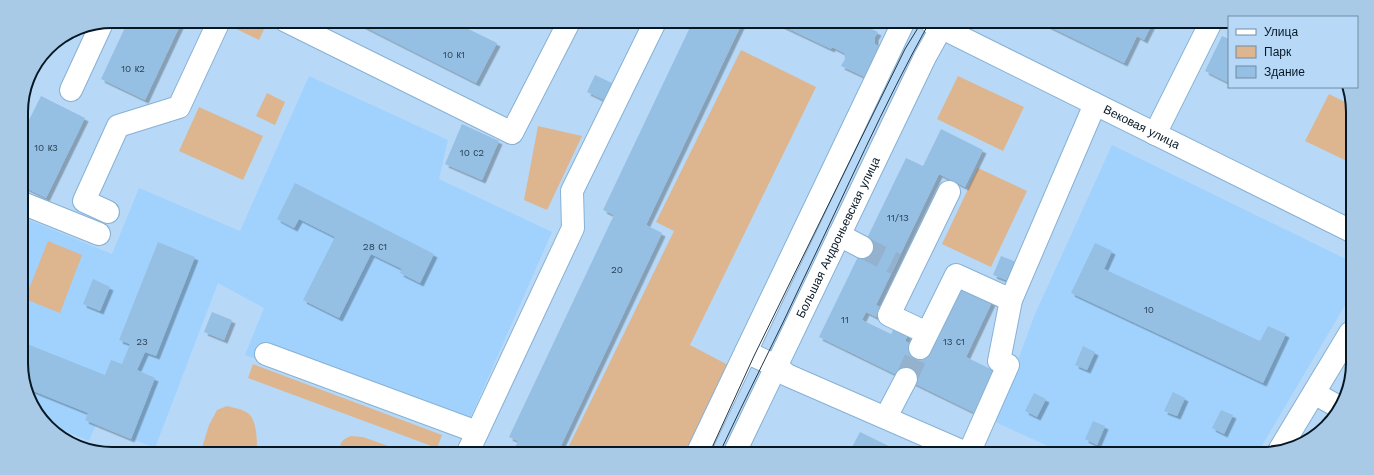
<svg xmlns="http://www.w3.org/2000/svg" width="1374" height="475" font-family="'Work Sans',sans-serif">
<defs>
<filter id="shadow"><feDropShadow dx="3.5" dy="3.5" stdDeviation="0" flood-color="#0004"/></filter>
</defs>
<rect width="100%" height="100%" fill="#b7d9f7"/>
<g fill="#a1d2fd">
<path d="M 309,76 L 448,140 L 439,179 L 552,232 L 462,437 L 245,355 L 264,308 L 218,283 L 155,448 L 96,425 L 89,441 L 44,423 L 23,381 L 22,217 L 112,254 L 139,188 L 240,231 Z"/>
<path d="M 1112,145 L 1350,261 L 1350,297 L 1257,454 L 1063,453 L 995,422 L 1035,314 Z"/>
</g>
<g fill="#ddb58f">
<path d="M 237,21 L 268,21 L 259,40 L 234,28 Z"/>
<path d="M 741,50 L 816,87 L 690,345 L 730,366 L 685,452 L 566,452 L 674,231 L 656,222 Z"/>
<path d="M 958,76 L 1024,107 L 1003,151 L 937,119 Z"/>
<path d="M 267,93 L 285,102 L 275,125 L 256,116 Z"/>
<path d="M 1329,94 L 1351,105 L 1351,163 L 1305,141 Z"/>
<path d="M 199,107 L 263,136 L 243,180 L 179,151 Z"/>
<path d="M 538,126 L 582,136 L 547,210 L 524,200 Z"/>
<path d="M 978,168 L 1027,191 L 991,267 L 942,244 Z"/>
<path d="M 48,241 L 82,255 L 60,313 L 25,299 Z"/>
<path d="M 253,364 L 442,435 L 437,448 L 248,378 Z"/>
<path d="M 227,406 C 234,408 243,409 249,414 C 257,421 257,441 257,451 L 201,451 L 209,425 L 217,410 Z"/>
<path d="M 351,436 L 363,437 L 405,452 L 341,451 C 338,443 343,439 351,436 Z"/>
</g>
<g fill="#95bfe3" filter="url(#shadow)">
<path d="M 128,21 L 182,21 L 145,100 L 101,79 Z"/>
<path d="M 355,22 L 454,22 L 497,43 L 476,83 Z"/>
<path d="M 692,23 L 742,23 L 646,225 L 662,233 L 558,452 L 513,452 L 518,441 L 509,437 L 614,215 L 603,210 Z"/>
<path d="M 776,23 L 859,23 L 878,32 L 875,37 L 875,44 L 884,50 L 869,79 L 841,66 L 845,59 L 844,53 L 832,47 L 831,49 Z"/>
<path d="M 1044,24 L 1152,24 L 1144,40 L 1137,36 L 1124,63 Z"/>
<path d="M 1222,36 L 1229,39 L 1229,83 L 1205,71 Z"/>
<path d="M 595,75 L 612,83 L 604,100 L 587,92 Z"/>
<path d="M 41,96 L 85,118 L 46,198 L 22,186 L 21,136 Z"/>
<path d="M 462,124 L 499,141 L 482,180 L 445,164 Z"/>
<path d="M 941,129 L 983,150 L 965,187 L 939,174 L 876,305 L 880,307 L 876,317 L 866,312 L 862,320 L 891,334 L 894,328 L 908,335 L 905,341 L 928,353 L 961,286 L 992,302 L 966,357 L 1001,374 L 981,416 L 819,337 L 906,158 L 923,166 Z"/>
<path d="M 295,183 L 434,254 L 420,283 L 400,273 L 402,269 L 371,254 L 339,318 L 303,300 L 335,237 L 299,219 L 294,228 L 277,219 Z"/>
<path d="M 158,242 L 195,257 L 156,356 L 145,352 L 137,370 L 155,378 L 131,439 L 85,420 L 88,413 L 26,388 L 23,381 L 22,342 L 105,375 L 111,360 L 122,364 L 130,344 L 119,340 Z"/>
<path d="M 1095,243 L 1112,251 L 1104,269 L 1260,341 L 1268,326 L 1286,334 L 1263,383 L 1071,293 Z"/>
<path d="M 1001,256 L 1021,264 L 1014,283 L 993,275 Z"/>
<path d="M 93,279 L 110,287 L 100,311 L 83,304 Z"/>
<path d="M 212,312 L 232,320 L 224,340 L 204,332 Z"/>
<path d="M 1083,346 L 1095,352 L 1087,370 L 1075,365 Z"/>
<path d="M 1173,392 L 1185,398 L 1177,416 L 1164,411 Z"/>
<path d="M 1034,393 L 1046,399 L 1037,417 L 1025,411 Z"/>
<path d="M 1221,410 L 1233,415 L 1224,434 L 1212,428 Z"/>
<path d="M 1093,421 L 1105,426 L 1097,445 L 1085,439 Z"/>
<path d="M 860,432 L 903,453 L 849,453 Z"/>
</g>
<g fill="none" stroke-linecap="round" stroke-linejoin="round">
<g stroke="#94b2cd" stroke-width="22" stroke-dasharray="22 11" stroke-linecap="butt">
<path d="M 862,247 L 896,264"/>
<path d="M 906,379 L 920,348"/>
</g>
<defs>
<g id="minor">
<path d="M 286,21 L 512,133 L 569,22"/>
<path id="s1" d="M 932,23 L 1351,231"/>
<path d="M 71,90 L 102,23"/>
<path d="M 1155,134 L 1210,24"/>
<path d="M 22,203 L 99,234"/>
<path d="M 108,212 L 84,201 L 118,126 L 179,107 L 219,21"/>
<path d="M 839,235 L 862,247"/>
<path d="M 927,333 L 889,315 L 949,192"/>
<path d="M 920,348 L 956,275 L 1011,300"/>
<path d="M 746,352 L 776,366 L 787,375 L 966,453"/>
<path d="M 266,354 L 477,432"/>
<path d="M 1314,393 L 1337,406"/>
<path d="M 886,417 L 906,379"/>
<path d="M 1280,449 L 1350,333"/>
<path d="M 468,452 L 573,228 L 572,191 L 655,22"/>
<path d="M 698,452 L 903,23"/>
<path id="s2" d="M 735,452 L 925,57 L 944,23"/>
<path d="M 969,453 L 1008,365 L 999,361 L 1011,300 L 1095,104"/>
</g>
</defs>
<use href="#minor" stroke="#87b1d4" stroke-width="24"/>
<use href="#minor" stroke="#fff" stroke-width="22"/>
<g stroke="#223646" stroke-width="1">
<path d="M 710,452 L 754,356 L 905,49 L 921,23"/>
<path d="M 720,452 C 747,394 777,337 804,278 C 845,193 883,106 929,23"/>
</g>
</g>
<g text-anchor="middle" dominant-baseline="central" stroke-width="4" stroke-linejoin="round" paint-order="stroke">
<g font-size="10" fill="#2a4254">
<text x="454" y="54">10 к1</text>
<text x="133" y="68">10 к2</text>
<text x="46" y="147">10 к3</text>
<text x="472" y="152">10 с2</text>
<text x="898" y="217">11/13</text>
<text x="375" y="246">28 с1</text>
<text x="617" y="269">20</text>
<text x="1149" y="309">10</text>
<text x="845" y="319">11</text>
<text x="142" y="341">23</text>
<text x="954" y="341">13 с1</text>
</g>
<g font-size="12" fill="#071825" stroke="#b7d9f7">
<text stroke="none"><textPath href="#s1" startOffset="234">Вековая улица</textPath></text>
<text stroke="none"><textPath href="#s2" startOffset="238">Большая Андроньевская улица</textPath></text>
</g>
</g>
<path d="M0 0H1374V475H0ZM112 28H1262A84 84 0 0 1 1346 112V363A84 84 0 0 1 1262 447H112A84 84 0 0 1 28 363V112A84 84 0 0 1 112 28Z" fill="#a9cae6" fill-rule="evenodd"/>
<path fill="none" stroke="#071825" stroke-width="2" d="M112 28H1262A84 84 0 0 1 1346 112V363A84 84 0 0 1 1262 447H112A84 84 0 0 1 28 363V112A84 84 0 0 1 112 28Z"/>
<rect x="1228" y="16" width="130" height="72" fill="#b7d9f7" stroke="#718ca3"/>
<rect x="1236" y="29" width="20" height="6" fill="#ffffff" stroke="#718ca3"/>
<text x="1264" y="36" font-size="12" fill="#071825">Улица</text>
<rect x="1236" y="46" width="20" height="12" fill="#ddb58f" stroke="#718ca3"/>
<text x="1264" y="56" font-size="12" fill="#071825">Парк</text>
<rect x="1236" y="66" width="20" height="12" fill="#95bfe3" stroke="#718ca3"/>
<text x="1264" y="76" font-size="12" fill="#071825">Здание</text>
</svg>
